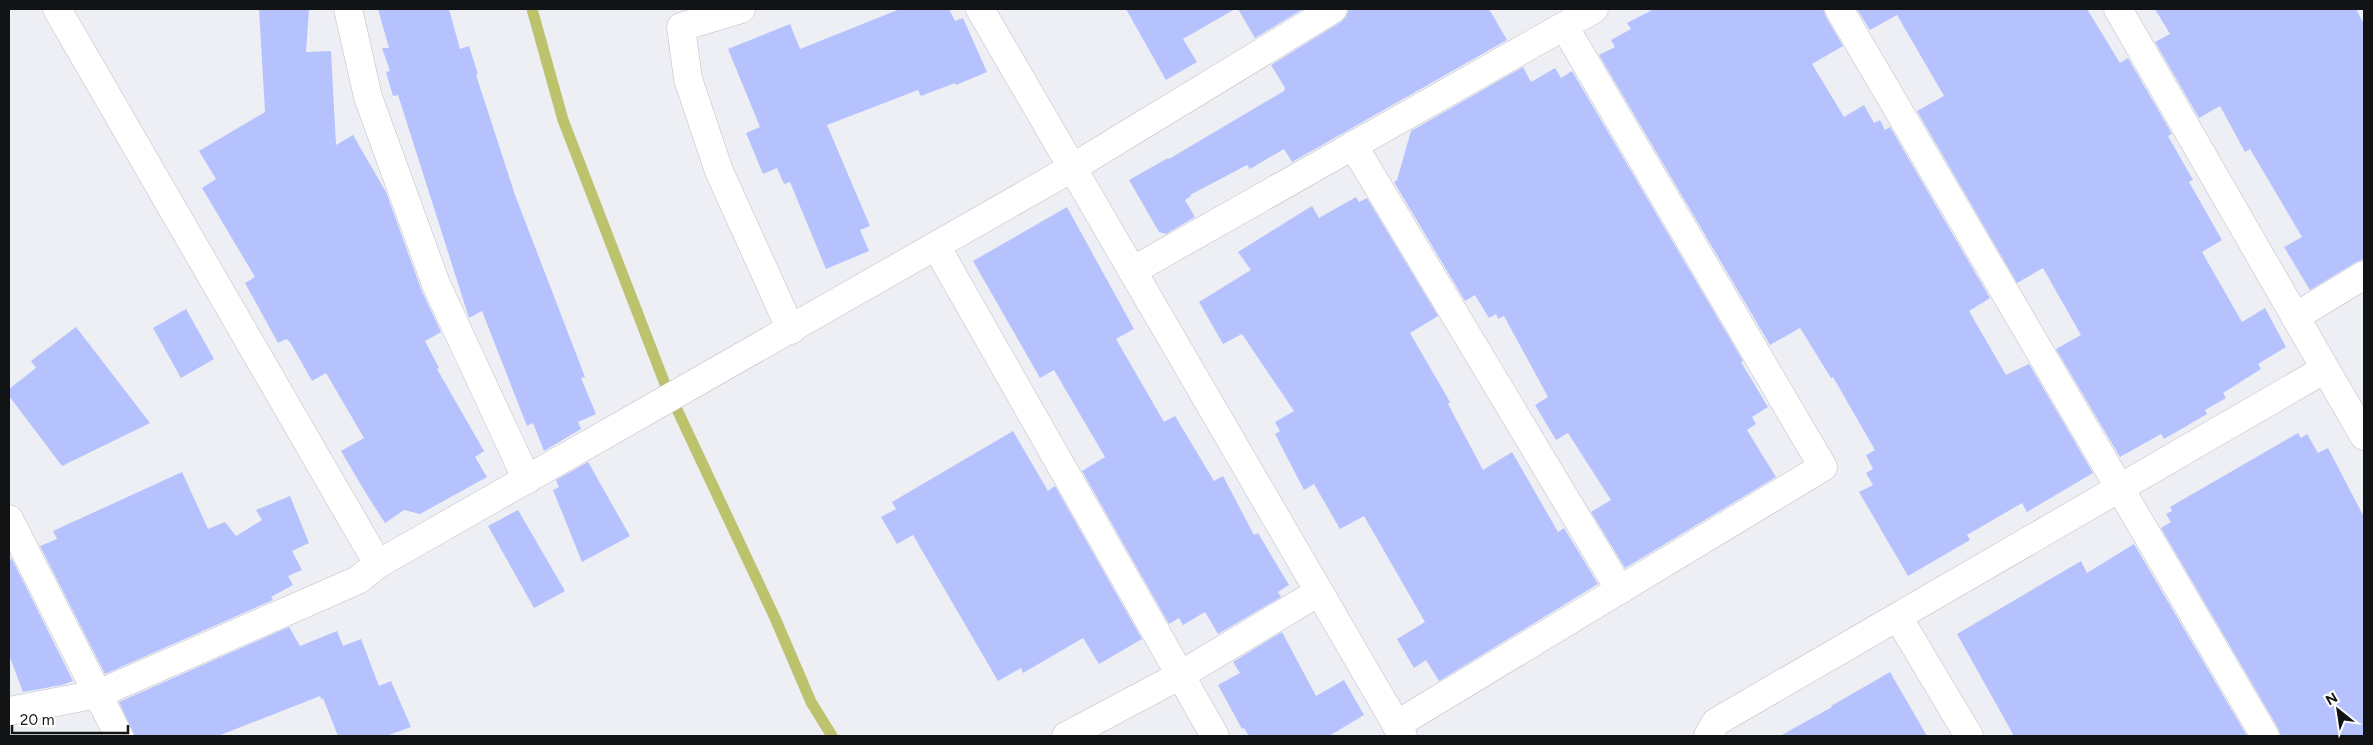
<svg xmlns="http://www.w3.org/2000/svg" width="2373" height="745" font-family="Figtree,sans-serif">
<rect width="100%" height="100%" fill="#eeeff5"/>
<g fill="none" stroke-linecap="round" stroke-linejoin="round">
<path stroke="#bdc26d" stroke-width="11" d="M 532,9 L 563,120 L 665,384 L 775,618 L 811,702 L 832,736"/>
</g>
<g fill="#b6c2fe">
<path d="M 259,9 L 309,9 L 306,52 L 331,51 L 336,145 L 353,135 L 386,192 L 421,289 L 441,332 L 425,341 L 439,368 L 437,369 L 484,451 L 475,457 L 487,477 L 420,514 L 404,510 L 385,523 L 367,495 L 341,451 L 364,438 L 326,373 L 312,381 L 290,342 L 286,339 L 278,343 L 245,283 L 255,277 L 202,188 L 216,179 L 199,151 L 265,112 Z"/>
<path d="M 378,9 L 449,9 L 460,49 L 469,46 L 478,74 L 476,75 L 515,195 L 585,377 L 581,378 L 596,414 L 578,422 L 581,429 L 544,451 L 533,423 L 527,426 L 482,311 L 469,318 L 398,95 L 393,96 L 386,72 L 390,71 L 382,48 L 389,48 Z"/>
<path d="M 900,9 L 949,9 L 955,21 L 963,18 L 987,72 L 956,85 L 955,83 L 921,96 L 918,90 L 827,125 L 870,226 L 860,230 L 869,251 L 826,269 L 790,182 L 784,184 L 777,168 L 763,174 L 746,133 L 760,127 L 728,49 L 790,24 L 800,49 Z"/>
<path d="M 1126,9 L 1235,9 L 1183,39 L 1197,62 L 1166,80 Z"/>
<path d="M 1238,9 L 1303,9 L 1255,38 Z"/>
<path d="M 1349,9 L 1489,9 L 1507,40 L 1292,162 L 1284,149 L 1250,169 L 1247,165 L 1190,195 L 1191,196 L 1185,200 L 1195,217 L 1166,234 L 1159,232 L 1129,180 L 1168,158 L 1169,159 L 1284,91 L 1285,88 L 1271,65 L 1341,22 L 1346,17 Z"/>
<path d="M 1654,9 L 1823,9 L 1826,17 L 1843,46 L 1812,64 L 1844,117 L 1864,105 L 1874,123 L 1880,120 L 1885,130 L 1890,127 L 1990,298 L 1969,311 L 2006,375 L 2029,364 L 2093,473 L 2027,512 L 2022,503 L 1967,535 L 1970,540 L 1908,576 L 1859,492 L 1873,485 L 1866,473 L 1873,469 L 1866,455 L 1875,450 L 1833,377 L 1831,378 L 1800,328 L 1770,345 L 1599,55 L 1615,47 L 1611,40 L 1631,29 L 1627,23 Z"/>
<path d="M 1857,9 L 2087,9 L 2120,63 L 2128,58 L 2172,134 L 2168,136 L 2193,180 L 2189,182 L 2222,240 L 2202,252 L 2242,322 L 2265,308 L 2286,347 L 2258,364 L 2261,369 L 2223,393 L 2226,398 L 2205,410 L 2207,414 L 2164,439 L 2161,434 L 2120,457 L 2056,349 L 2081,335 L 2043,268 L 2017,283 L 1917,111 L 1944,96 L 1897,15 L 1870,30 Z"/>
<path d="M 2155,9 L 2356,9 L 2364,24 L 2364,259 L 2356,262 L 2310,290 L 2284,247 L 2302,237 L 2250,149 L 2245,152 L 2220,106 L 2199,118 L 2155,42 L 2170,34 Z"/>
<path d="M 1523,67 L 1531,82 L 1555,68 L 1561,78 L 1572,71 L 1743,361 L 1741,362 L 1768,407 L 1752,417 L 1756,424 L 1747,430 L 1776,477 L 1625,568 L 1591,512 L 1611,500 L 1568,433 L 1556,440 L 1535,405 L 1548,397 L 1504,316 L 1498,319 L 1496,314 L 1489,318 L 1475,295 L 1465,301 L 1394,182 L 1397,180 L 1411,131 Z"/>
<path d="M 1356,197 L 1359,202 L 1367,198 L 1438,316 L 1410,333 L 1450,402 L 1448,404 L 1483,470 L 1512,452 L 1558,532 L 1564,528 L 1598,584 L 1439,681 L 1426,660 L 1414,668 L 1397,639 L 1425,622 L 1364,516 L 1340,529 L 1314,484 L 1304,490 L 1275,434 L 1280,431 L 1275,422 L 1294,411 L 1242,334 L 1223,344 L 1199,302 L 1251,270 L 1238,252 L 1312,206 L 1319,218 Z"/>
<path d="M 1067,207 L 1134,329 L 1116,339 L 1164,422 L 1175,416 L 1214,481 L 1223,476 L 1254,535 L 1258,533 L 1289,585 L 1278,592 L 1281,597 L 1218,634 L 1205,612 L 1183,625 L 1179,618 L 1169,624 L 1082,471 L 1105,457 L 1054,370 L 1040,378 L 973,261 Z"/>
<path d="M 186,309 L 214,359 L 181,378 L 153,328 Z"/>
<path d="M 76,327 L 150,423 L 62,466 L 9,396 L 9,389 L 36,368 L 31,361 Z"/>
<path d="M 1013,431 L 1048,491 L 1055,486 L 1142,639 L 1099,664 L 1083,638 L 1023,673 L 1021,668 L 998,681 L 913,535 L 897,544 L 881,517 L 896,509 L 892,502 Z"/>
<path d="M 2298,433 L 2301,438 L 2307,434 L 2318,453 L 2328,448 L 2364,517 L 2364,736 L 2281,736 L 2278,728 L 2161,528 L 2171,522 L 2166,514 L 2172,511 L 2170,507 Z"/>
<path d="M 588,462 L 630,536 L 582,562 L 553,490 L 559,487 L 556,480 Z"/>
<path d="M 182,472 L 208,529 L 225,522 L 236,536 L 262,520 L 256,510 L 290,496 L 309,543 L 292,551 L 302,570 L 288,576 L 293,585 L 271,597 L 273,600 L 105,674 L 40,546 L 57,539 L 53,531 Z"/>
<path d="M 518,510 L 565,591 L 534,608 L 488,526 Z"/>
<path d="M 2134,544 L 2247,736 L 2014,736 L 1957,634 L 2081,561 L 2087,573 Z"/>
<path d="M 12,559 L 73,681 L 62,685 L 23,692 L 9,655 L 9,560 Z"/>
<path d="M 289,627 L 300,646 L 337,631 L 343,646 L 361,639 L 379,686 L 391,681 L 411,727 L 386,736 L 338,736 L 323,698 L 321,699 L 320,696 L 218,736 L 135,736 L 119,702 Z"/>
<path d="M 1282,632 L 1316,696 L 1344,680 L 1364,715 L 1329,736 L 1249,736 L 1244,728 L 1242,729 L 1218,685 L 1240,673 L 1233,662 Z"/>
<path d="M 1890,672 L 1927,736 L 1780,736 L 1832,707 L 1831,706 Z"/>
</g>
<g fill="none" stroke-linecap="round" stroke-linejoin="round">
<defs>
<g id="minor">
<path d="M 57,9 L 378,564"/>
<path d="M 348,9 L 368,97 L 436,284 L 527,480"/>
<path d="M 741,9 L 681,27 L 688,79 L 719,171 L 791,330"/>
<path d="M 980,9 L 1403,736"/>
<path d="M 1839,9 L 2265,736"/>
<path d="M 2118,9 L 2364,436"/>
<path d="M 1353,145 L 1620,590"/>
<path d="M 936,246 L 1215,736"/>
<path d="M 1132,271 L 1594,9"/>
<path d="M 2295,317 L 2364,275"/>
<path d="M 9,519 L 119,736"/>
<path d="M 1898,617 L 1969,736"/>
<path d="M 9,711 L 98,694 L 358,580 L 378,564 L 1072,168 L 1333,9"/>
<path d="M 1396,725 L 1823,467 L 1564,26"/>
<path d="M 1066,736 L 1179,676 L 1319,592"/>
<path d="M 1708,736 L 1716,722 L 2325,369"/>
</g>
</defs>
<use href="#minor" stroke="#bdbec3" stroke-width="29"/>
<use href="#minor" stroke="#fff" stroke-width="28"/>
</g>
<rect width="2373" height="745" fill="none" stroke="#121314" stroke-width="20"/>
<g transform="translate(2338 710) rotate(330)" stroke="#ffffff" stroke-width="4" paint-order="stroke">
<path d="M0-4L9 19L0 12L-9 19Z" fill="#121314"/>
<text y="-8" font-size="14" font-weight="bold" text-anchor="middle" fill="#121314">N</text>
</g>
<path d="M12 725v8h116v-8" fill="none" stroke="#121314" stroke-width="2.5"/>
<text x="20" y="725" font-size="15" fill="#121314" stroke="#ffffff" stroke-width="4" paint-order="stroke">20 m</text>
</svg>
